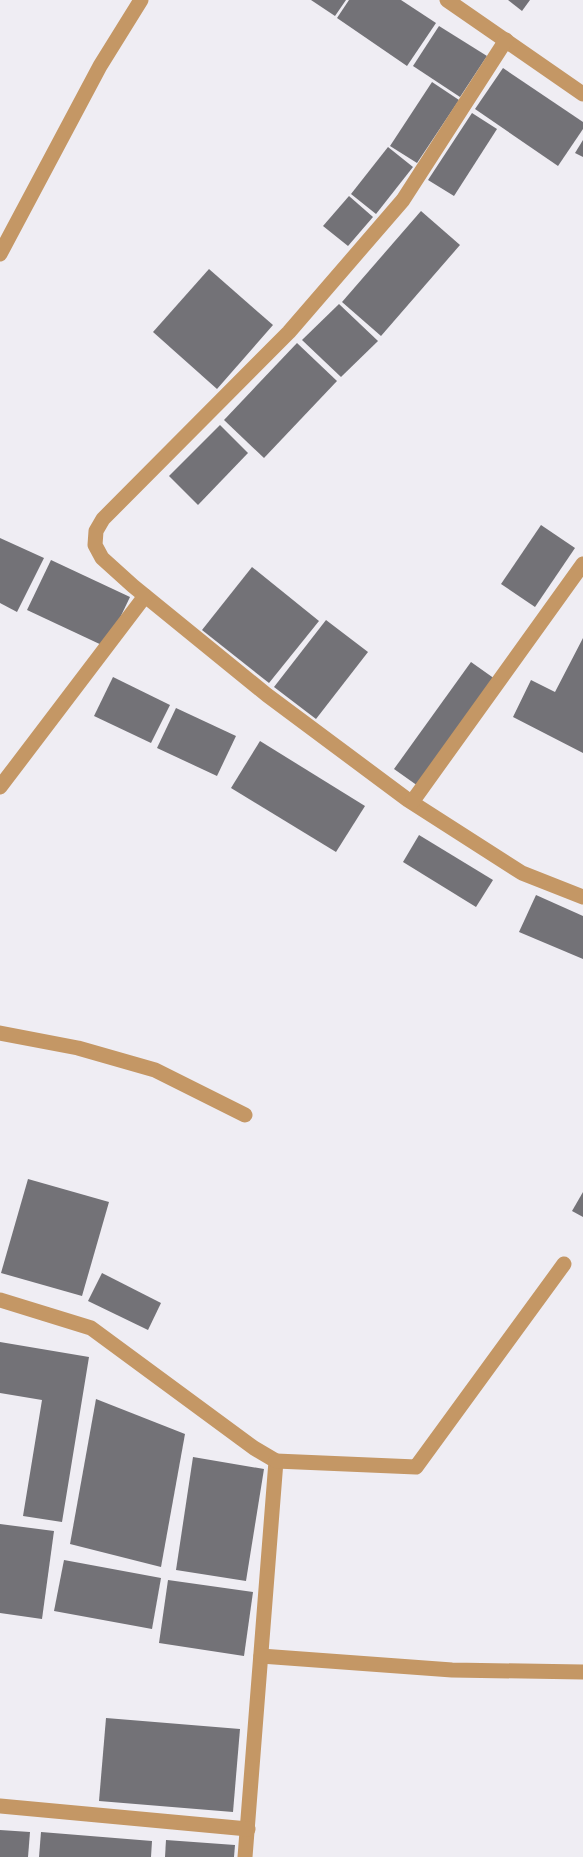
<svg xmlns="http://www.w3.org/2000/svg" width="583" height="1857" font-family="'Noto Serif',serif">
<rect width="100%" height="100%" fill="#efedf3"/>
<g fill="#737277">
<path d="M 311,0 L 346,0 L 335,16 Z"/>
<path d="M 349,0 L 401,0 L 436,23 L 407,66 L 337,18 Z"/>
<path d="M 508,0 L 530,0 L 522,11 Z"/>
<path d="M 439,26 L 487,56 L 460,97 L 413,66 Z"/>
<path d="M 503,68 L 583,122 L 583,129 L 558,166 L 475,109 Z"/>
<path d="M 432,82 L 459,100 L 417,163 L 390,146 Z"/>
<path d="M 472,113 L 497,129 L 454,196 L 428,180 Z"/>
<path d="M 583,140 L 583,157 L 575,153 Z"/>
<path d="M 388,147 L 413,167 L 376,214 L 351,194 Z"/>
<path d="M 349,196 L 373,217 L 348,246 L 323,226 Z"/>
<path d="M 421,211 L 460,245 L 381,336 L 342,302 Z"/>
<path d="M 209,269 L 273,325 L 217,389 L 153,332 Z"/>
<path d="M 339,304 L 378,341 L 341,377 L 302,340 Z"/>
<path d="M 297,343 L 337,381 L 264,458 L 224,420 Z"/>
<path d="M 220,425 L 248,453 L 198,505 L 169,476 Z"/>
<path d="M 541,525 L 575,548 L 535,607 L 501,584 Z"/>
<path d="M 0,538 L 44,558 L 17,612 L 0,603 Z"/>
<path d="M 51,560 L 130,597 L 106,647 L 27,610 Z"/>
<path d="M 252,567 L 319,621 L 269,683 L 202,630 Z"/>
<path d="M 326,620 L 368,652 L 316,719 L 274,687 Z"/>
<path d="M 583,638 L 583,753 L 513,717 L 531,680 L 555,692 Z"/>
<path d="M 471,662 L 495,679 L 418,786 L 394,769 Z"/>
<path d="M 113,677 L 170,705 L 151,743 L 94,716 Z"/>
<path d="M 176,708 L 236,736 L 217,776 L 157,748 Z"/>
<path d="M 260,741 L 365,806 L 336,852 L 231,788 Z"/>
<path d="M 419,835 L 493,880 L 476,907 L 403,862 Z"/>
<path d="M 536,895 L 583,916 L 583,959 L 519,932 Z"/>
<path d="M 28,1179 L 109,1202 L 82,1296 L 1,1273 Z"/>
<path d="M 583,1192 L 583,1217 L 572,1211 Z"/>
<path d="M 102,1273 L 161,1303 L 148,1330 L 88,1301 Z"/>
<path d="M 0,1342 L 89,1357 L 62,1522 L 23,1516 L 42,1400 L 0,1393 Z"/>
<path d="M 96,1399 L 185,1434 L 161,1567 L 70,1544 Z"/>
<path d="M 193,1457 L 264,1469 L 246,1581 L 176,1570 Z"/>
<path d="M 0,1524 L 54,1531 L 42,1619 L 0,1613 Z"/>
<path d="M 64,1560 L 161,1578 L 152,1629 L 54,1611 Z"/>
<path d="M 168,1580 L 253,1592 L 244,1656 L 159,1643 Z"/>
<path d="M 106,1718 L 240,1729 L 233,1812 L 99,1801 Z"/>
<path d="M 0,1830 L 30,1832 L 28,1857 L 0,1857 Z"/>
<path d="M 41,1832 L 152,1841 L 151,1857 L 39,1857 Z"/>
<path d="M 166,1840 L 235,1845 L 234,1857 L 165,1857 Z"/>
</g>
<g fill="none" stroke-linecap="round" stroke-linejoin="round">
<g stroke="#c49765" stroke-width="15">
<path d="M 447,0 L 583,94"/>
<path d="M 506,40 L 403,200 L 289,332 L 103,519 L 96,531 L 95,545 L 102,558 L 133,586 L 267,695 L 408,800 L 522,873 L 583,897"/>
<path d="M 0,254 L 100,66 L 141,0"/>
<path d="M 0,787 L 145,596"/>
<path d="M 412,802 L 583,564"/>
<path d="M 0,1033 L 78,1048 L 155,1070 L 245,1115"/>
<path d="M 0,1300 L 91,1328 L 254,1448 L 276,1461 L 245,1857"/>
<path d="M 276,1461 L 416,1467 L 564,1264"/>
<path d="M 261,1656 L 452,1670 L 583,1672"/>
<path d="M 0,1806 L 248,1829"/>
</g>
</g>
</svg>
